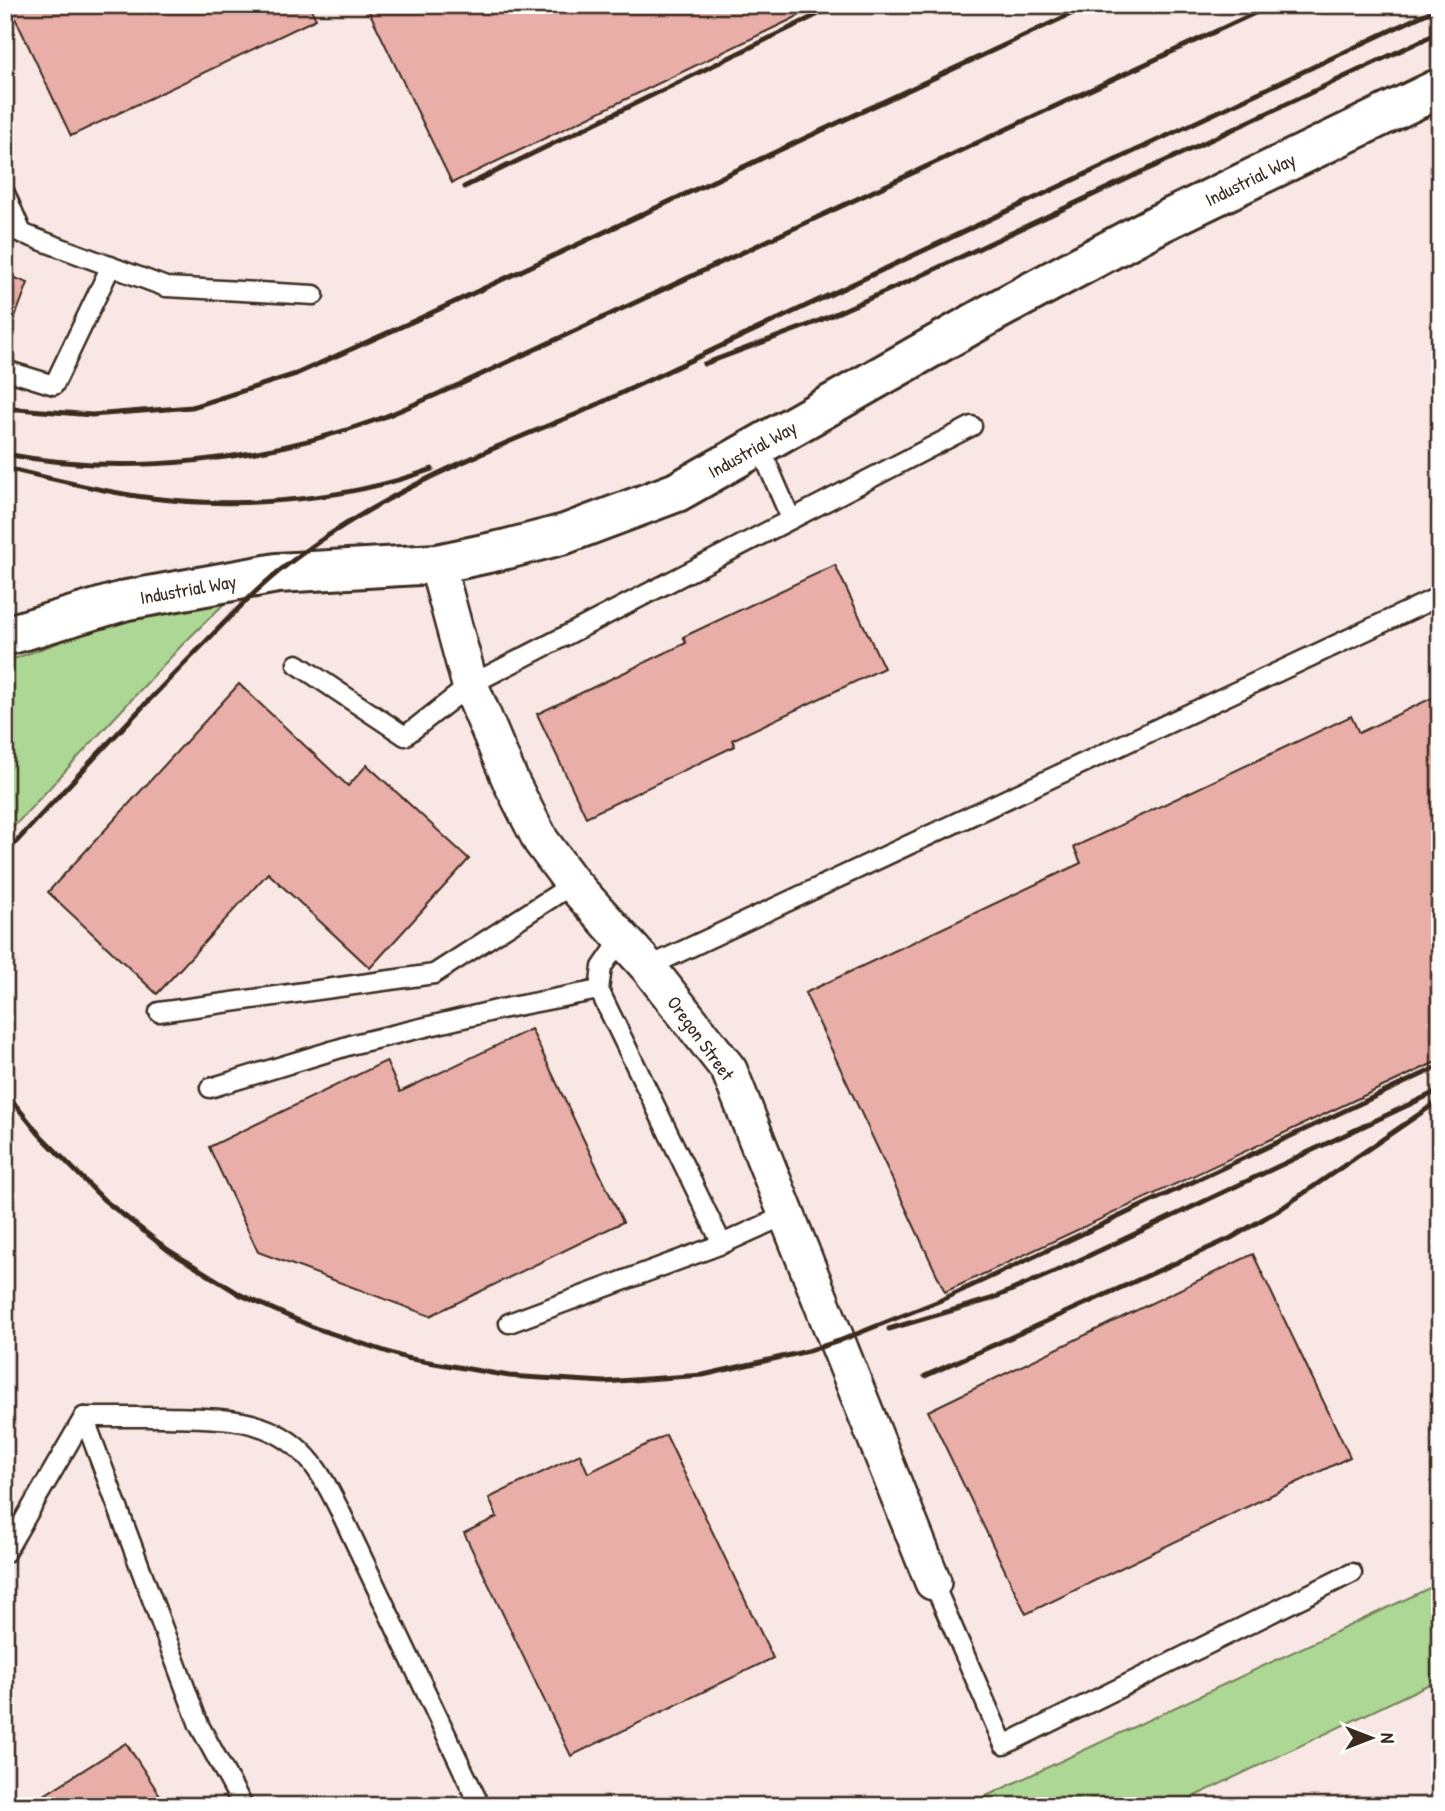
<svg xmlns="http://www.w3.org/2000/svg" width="1445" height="1811" font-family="'Patrick Hand',sans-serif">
<rect width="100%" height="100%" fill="#fff"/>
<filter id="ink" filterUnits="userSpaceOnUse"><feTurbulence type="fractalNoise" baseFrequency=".0143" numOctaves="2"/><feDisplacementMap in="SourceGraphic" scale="14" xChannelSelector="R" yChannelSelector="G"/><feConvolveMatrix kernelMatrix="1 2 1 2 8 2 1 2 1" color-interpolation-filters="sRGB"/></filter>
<g filter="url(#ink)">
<rect fill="#f8e7e5" x="5" y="5" width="1435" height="1801"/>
<g fill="#acd794" stroke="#748059" stroke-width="2">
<path d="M 234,594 L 182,645 L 5,836 L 5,662 L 115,622 Z"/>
<path d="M 1440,1583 L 1440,1679 L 1174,1806 L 965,1806 Z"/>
</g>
<g fill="#e9aea8" stroke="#3b2a1e" stroke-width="2">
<path d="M 9,5 L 309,5 L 316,19 L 71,136 Z"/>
<path d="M 366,5 L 821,5 L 452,183 Z"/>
<path d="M 5,274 L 28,283 L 5,343 Z"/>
<path d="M 835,565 L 884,668 L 732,740 L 735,746 L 586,817 L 537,714 L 686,643 L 683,637 Z"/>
<path d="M 239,684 L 348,786 L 367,765 L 469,859 L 370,968 L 268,873 L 157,994 L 48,892 Z"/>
<path d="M 1440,694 L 1440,1060 L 945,1292 L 805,993 L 1081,863 L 1074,847 L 1351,716 L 1359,733 Z"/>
<path d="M 531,1029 L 623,1222 L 430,1316 L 258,1252 L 209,1147 L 386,1061 L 400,1092 Z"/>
<path d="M 1253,1254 L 1350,1457 L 1026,1614 L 928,1411 Z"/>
<path d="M 666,1435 L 773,1658 L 571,1756 L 464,1533 L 497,1517 L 489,1498 L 580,1454 L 588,1473 Z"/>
<path d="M 126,1743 L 167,1806 L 27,1806 Z"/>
</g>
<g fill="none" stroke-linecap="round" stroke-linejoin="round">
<defs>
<g id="lane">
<path d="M 5,193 L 22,233"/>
<path d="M 5,227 L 166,287 L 314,295"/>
<path d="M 5,370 L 54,385 L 111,266"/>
<path d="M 759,445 L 791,519"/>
<path d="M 297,664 L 405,736 L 470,685 L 972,426"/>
<path d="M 648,967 L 1440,596"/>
<path d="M 159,1012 L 434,974 L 573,884"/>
<path d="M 210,1088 L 354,1044 L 501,1009 L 599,990"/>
<path d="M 722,1244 L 788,1214"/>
<path d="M 509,1323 L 722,1244 L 599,990 L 602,967 L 622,938"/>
<path d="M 84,1417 C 111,1417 138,1417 164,1417 C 212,1418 264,1415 301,1451 C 319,1468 330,1491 341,1513 L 480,1806"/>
<path d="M 84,1417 L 199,1725 L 243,1806"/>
<path d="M 5,1553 L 84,1417"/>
<path d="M 933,1582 L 1004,1745 L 1352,1573"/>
</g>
<path id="street" d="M 437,564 L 470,685 L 511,782 L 541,841 L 573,884 L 648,967 L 729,1070 L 933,1582"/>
<path id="secondary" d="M 5,636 L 127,600 L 277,573 L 437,564 L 507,549 L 565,534 L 677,492 L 992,313 L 1160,223 L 1440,88"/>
</defs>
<use href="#lane" stroke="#3b2a1e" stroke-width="23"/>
<use href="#street" stroke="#3b2a1e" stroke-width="40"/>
<use href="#secondary" stroke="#3b2a1e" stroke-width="44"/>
<use href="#lane" stroke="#fff" stroke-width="18"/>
<use href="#street" stroke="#fff" stroke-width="35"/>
<use href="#secondary" stroke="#fff" stroke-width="38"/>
<g stroke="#3b2a1e" stroke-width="5">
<path d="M 464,187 L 837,5"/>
<path d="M 704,364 L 814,323 L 916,278 L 1440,32"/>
<path d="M 5,408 L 92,415 L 192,407 L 296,374 L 416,320 L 1090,5"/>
<path d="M 5,454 C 127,477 263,461 379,419 C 407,408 435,395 463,383 L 1272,5"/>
<path d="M 5,468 C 49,478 92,489 136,496 C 231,510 342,502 432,469"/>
<path d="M 5,854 C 65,789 125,724 187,661 C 217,631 246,598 278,572 C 366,501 473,455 577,414 L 1440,7"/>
<path d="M 5,1092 L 39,1134 L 104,1200 L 168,1250 L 241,1295 L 315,1328 L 406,1358 L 509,1376 L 604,1382 L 703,1375 L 808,1351 L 839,1341 L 939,1301 L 1440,1066"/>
<path d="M 889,1329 L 991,1299 L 1052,1273 L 1440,1090"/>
<path d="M 925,1376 L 1231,1238 L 1282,1208 L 1440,1100"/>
</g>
</g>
</g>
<g text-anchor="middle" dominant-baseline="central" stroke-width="5" stroke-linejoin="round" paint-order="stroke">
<g font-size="19" fill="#3b2a1e" stroke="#fff">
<text transform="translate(1250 179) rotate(-26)">Industrial Way</text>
<text transform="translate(752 449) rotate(-29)">Industrial Way</text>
<text transform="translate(188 589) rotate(-10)">Industrial Way</text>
<text transform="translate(701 1038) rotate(54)">Oregon Street</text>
</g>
</g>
<rect width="1445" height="1811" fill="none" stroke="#fff" stroke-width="28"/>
<rect x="14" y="14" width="1417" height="1783" fill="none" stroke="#3b2a1e" stroke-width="2.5" filter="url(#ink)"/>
<g transform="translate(1371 1738) rotate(90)" stroke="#ffffff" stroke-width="5" paint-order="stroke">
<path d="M0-5L12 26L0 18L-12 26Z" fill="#3b2a1e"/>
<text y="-10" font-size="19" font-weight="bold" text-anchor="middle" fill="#3b2a1e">N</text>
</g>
</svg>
